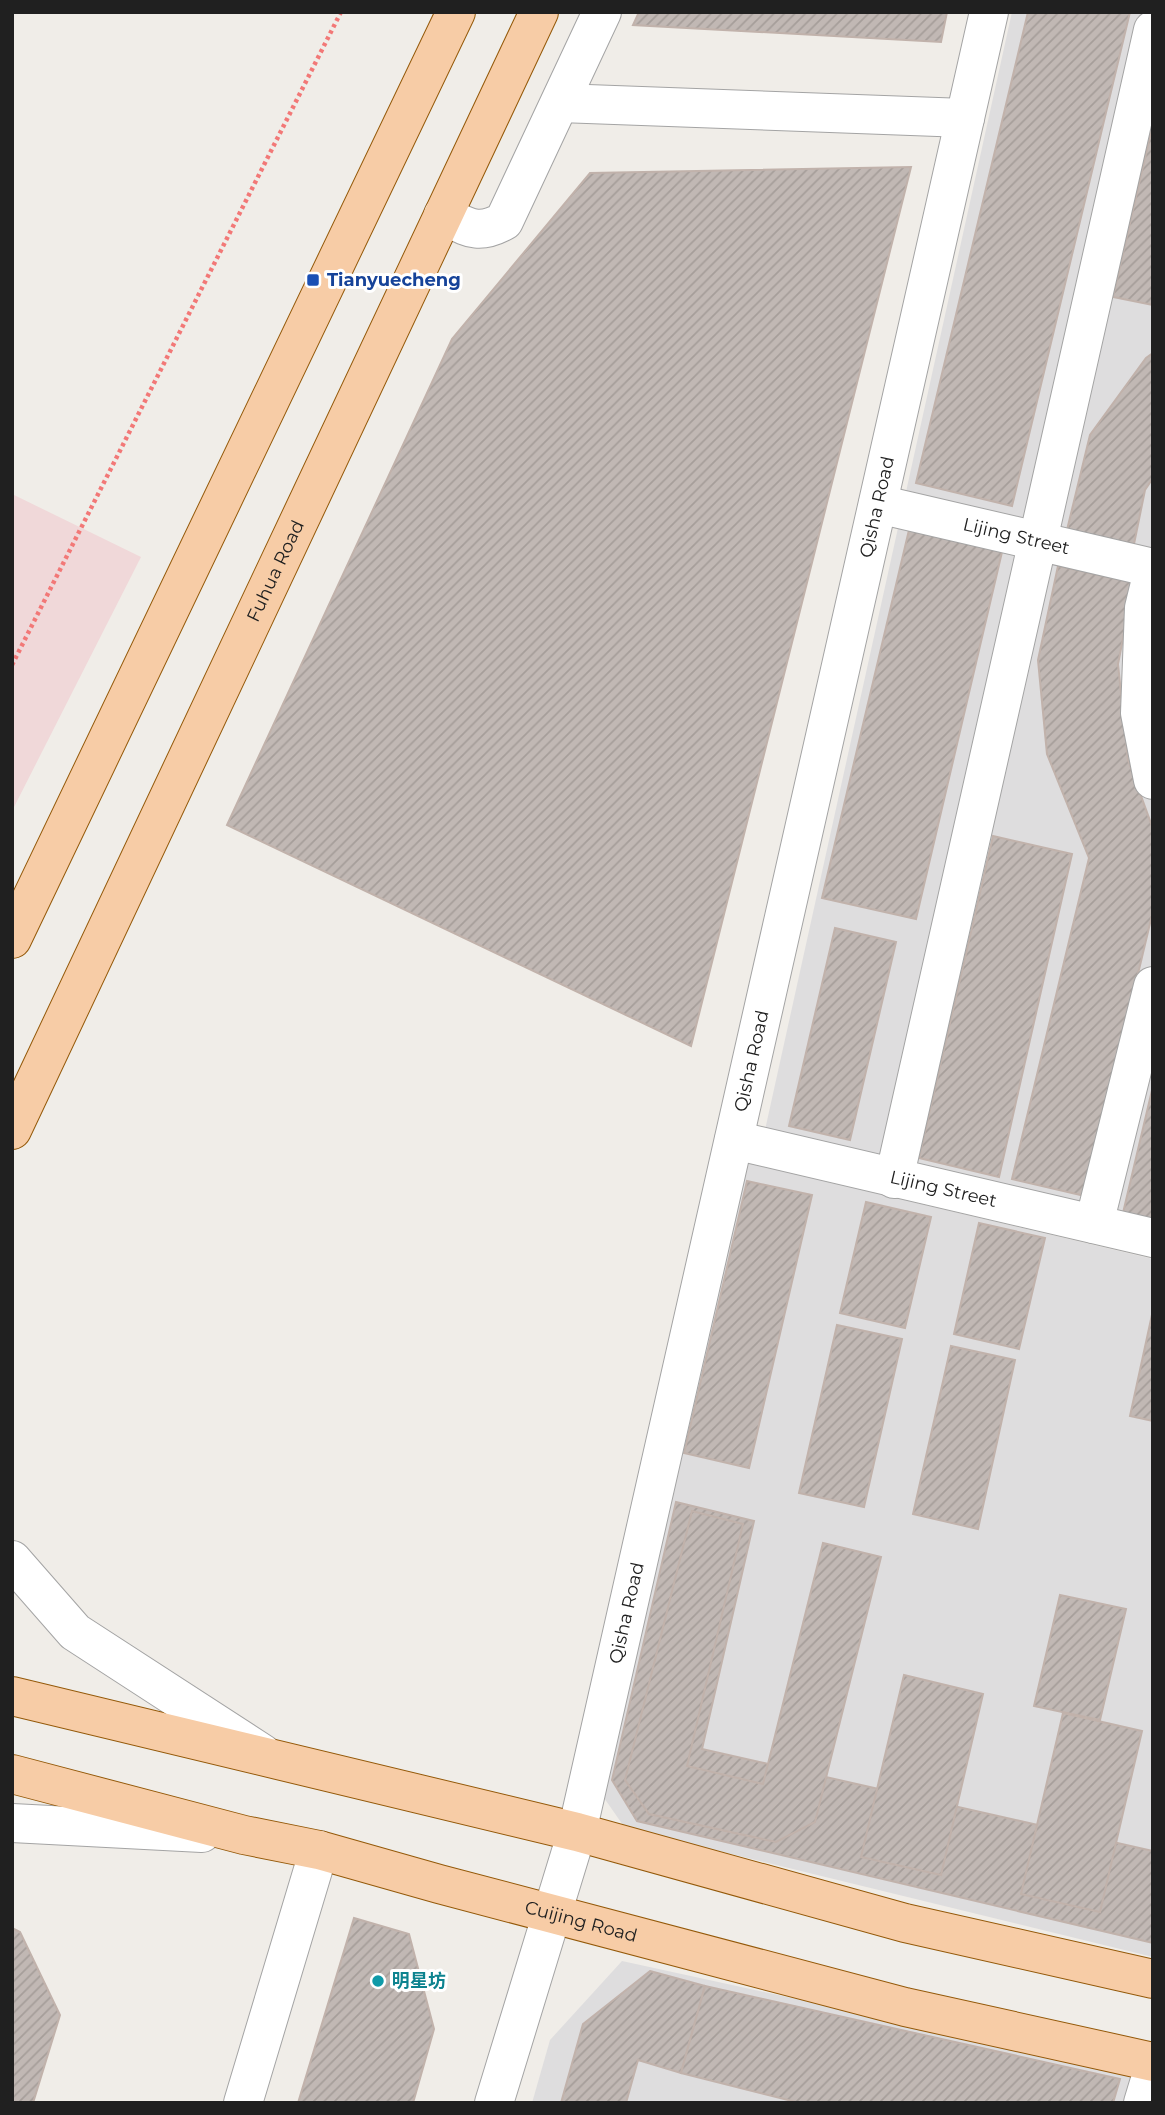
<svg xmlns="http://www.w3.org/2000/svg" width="1165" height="2115" font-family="Montserrat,'Noto Sans SC',sans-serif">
<defs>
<pattern id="building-hatch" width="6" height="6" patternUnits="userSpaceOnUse" patternTransform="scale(1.75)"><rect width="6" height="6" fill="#c1b8b4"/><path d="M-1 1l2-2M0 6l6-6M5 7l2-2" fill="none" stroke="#a69e9a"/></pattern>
</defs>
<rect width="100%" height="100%" fill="#f0ede8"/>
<g fill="#deddde">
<path d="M 1012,12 L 1153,12 L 1153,1229 L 763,1139 Z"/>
<path d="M 741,1161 L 1153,1259 L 1153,1957 L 625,1828 L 602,1795 Z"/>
<path d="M 622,1961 L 1136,2073 L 1126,2103 L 532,2103 L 550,2040 Z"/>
</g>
<path fill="#f0d8d9" d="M 12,494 L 141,557 L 12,811 Z"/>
<g fill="url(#building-hatch)" stroke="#c1b2ab" stroke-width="2">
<path d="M 639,12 L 947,12 L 941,42 L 633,25 Z"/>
<path d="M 1028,12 L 1130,12 L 1012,506 L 916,483 Z"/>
<path d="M 1153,123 L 1153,305 L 1113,297 Z"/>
<path d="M 911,167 L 691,1046 L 227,825 L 452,339 L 590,173 Z"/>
<path d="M 1153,353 L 1153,478 L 1145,490 L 1134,544 L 1067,530 L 1090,435 L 1146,358 Z"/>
<path d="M 909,530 L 1002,552 L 916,919 L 822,898 Z"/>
<path d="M 1058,566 L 1134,583 L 1118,664 L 1128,760 L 1153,829 L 1153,911 L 1085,1196 L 1012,1179 L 1089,858 L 1047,754 L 1038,660 Z"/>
<path d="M 993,836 L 1072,854 L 999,1177 L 919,1158 Z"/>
<path d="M 835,928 L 896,942 L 850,1140 L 789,1126 Z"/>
<path d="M 1153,1086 L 1153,1220 L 1123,1213 Z"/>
<path d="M 747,1181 L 812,1195 L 749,1468 L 684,1453 Z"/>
<path d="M 866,1202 L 931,1217 L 905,1328 L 840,1313 Z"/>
<path d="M 979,1223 L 1045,1238 L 1019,1349 L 954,1334 Z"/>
<path d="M 1153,1310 L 1153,1421 L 1130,1416 Z"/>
<path d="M 837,1325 L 902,1339 L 864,1507 L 799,1493 Z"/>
<path d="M 951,1346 L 1015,1360 L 978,1529 L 913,1514 Z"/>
<path d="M 676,1502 L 754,1521 L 702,1749 L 1153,1851 L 1153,1943 L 637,1821 L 612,1780 Z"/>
<path d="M 692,1511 L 743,1524 L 687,1766 L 763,1784 L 823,1543 L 881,1557 L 815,1822 L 776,1842 L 649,1814 L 625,1780 Z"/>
<path d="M 1060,1595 L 1126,1609 L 1100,1720 L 1034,1706 Z"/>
<path d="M 904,1675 L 983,1694 L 941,1875 L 861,1857 Z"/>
<path d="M 1063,1713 L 1142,1731 L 1100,1912 L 1021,1894 Z"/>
<path d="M 354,1918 L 409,1934 L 434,2029 L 413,2103 L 298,2103 Z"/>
<path d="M 12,1928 L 20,1932 L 60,2015 L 33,2103 L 12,2103 Z"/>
<path d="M 650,1971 L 705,1986 L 681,2073 L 638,2060 L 626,2103 L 561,2103 L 583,2024 Z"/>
<path d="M 705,1986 L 1120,2079 L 1113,2103 L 800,2103 L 681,2073 Z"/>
</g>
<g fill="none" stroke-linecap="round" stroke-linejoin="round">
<defs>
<g id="minor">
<path d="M 560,103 L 965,118"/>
<path d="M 443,215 C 468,227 477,236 504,221 L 602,12"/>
<path id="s1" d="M 878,504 L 1153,568"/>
<path d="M 1153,571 L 1144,608 L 1140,713 L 1153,780"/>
<path id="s2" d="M 734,1140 L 1153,1238"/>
<path d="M 894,1179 L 1153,30"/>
<path d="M 1094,1224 L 1153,986"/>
<path d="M 12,1560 L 75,1632 L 263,1754"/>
<path d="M 12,1823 L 202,1833"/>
<path d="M 243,2103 L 319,1850"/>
<path id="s3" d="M 494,2103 L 577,1832 L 989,12"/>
<path d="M 1143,2103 L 1153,2070"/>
</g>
<g id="major">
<path d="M 12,939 L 456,12"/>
<path id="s4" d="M 12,1130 L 539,12"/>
<path d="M 12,1696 L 577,1832 L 905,1923 L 1153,1979"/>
<path id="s5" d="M 12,1774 L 244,1835 L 319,1850 L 439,1884 L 905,2007 L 1153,2062"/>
</g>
</defs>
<use href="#minor" stroke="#a4a4a4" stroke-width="40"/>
<use href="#major" stroke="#945909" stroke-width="40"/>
<path stroke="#f27877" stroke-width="4.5" stroke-dasharray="3.5 3.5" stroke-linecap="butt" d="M 12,665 L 341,12"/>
<use href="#minor" stroke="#fff" stroke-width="38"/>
<use href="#major" stroke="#f7cca6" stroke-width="38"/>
</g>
<rect fill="#1a4fb4" stroke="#fff" stroke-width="2.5" x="306" y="273" width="14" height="14" rx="3.5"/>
<circle fill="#0f9aa8" stroke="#fff" stroke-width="2.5" cx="378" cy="1981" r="7"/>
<g text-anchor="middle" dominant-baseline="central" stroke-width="6" stroke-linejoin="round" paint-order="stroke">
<g font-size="18" font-weight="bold" fill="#164399" stroke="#fff" text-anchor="start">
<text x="327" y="280">Tianyuecheng</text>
</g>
<g font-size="18" fill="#202020" stroke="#fff">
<text stroke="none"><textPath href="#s3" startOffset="1642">Qisha Road</textPath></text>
<text stroke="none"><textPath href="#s1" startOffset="142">Lijing Street</textPath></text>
<text stroke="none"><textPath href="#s4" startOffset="618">Fuhua Road</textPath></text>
<text stroke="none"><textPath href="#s3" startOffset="1074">Qisha Road</textPath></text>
<text stroke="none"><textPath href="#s2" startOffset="215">Lijing Street</textPath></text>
<text stroke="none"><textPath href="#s3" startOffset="508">Qisha Road</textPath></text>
<text stroke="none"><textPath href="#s5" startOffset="588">Cuijing Road</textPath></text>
</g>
<g font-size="18" font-weight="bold" fill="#0d838f" stroke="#fff" text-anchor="start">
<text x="392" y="1981">明星坊</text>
</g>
</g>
<rect width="1165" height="2115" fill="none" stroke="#202020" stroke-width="28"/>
</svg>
